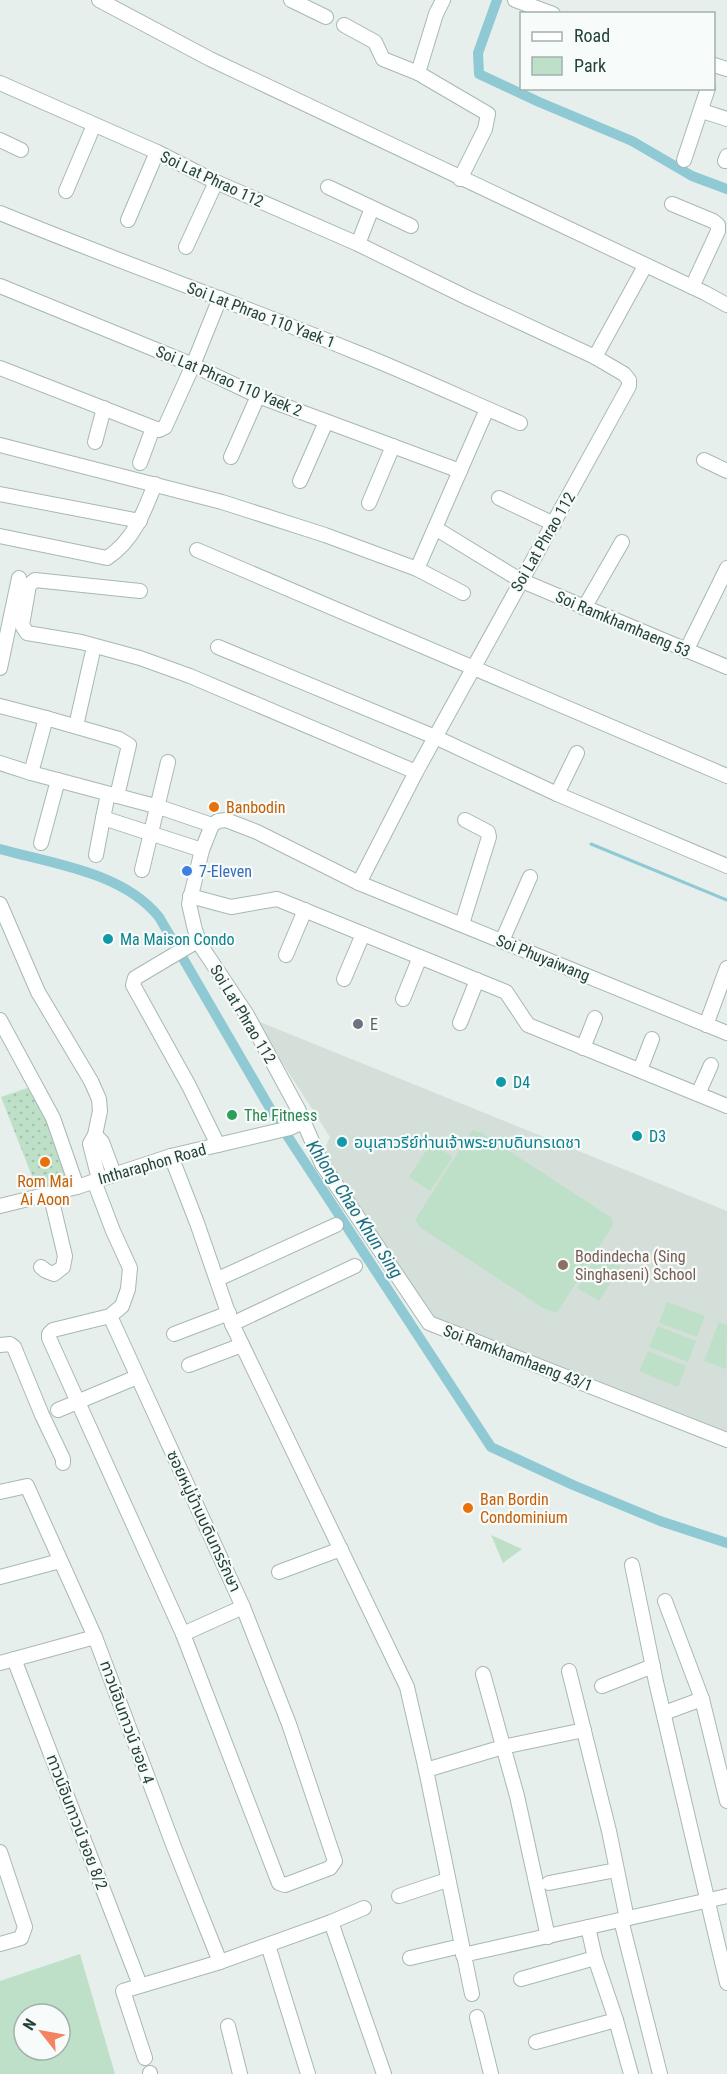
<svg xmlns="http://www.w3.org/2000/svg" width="727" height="2074" font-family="'Roboto Condensed','Noto Sans Thai',sans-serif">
<defs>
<pattern id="park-dots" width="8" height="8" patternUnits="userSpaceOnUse" patternTransform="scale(1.5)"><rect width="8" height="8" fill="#bfe0c8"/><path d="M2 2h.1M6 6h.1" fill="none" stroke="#a4c1ad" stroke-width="1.8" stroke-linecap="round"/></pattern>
</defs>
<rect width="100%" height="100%" fill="#e6efeb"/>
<path fill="#d4dfda" d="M 255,1020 L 727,1211 L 727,1433 L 435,1319 L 322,1154 L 330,1137 Z"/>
<g fill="#bfe0c8" fill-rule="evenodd">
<path d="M 472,1130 L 480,1132 L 612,1218 L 613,1225 L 557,1313 L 543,1308 L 421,1228 L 415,1220 Z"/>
<path d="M 431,1143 L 453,1157 L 430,1191 L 409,1177 Z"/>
<path d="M 599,1253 L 621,1266 L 599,1301 L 577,1288 Z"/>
<path d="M 667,1302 L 705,1316 L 697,1337 L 659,1323 Z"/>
<path d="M 719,1322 L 727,1325 L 726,1369 L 704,1361 Z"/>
<path d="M 658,1326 L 696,1341 L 688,1362 L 649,1347 Z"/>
<path d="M 648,1351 L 686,1366 L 678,1387 L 639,1371 Z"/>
<path d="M 491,1535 L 522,1549 L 503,1563 Z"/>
<path d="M 80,1954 L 115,2074 L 0,2074 L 0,1981 ZM 24,2014 L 60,2014 L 60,2050 L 24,2050 Z"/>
</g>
<path fill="url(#park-dots)" d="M 39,1084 L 77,1186 L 39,1194 L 1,1097 Z"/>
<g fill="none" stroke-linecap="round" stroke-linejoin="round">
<path stroke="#8ec9d4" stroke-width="3" d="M 591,844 L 727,900"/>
<g stroke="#8ec9d4" stroke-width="10">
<path d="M 497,0 L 478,53 L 479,74 L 539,102 L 632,141 L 692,176 L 727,189"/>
<path d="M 0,849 C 53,864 123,872 159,917 L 275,1117 L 491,1447 L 573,1485 L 660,1521 L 727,1543"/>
</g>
<defs>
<g id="minor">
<path d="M 99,0 L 210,59 L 705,293 L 727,305"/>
<path d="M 291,0 L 326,17"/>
<path d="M 443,0 L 436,14 L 418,73 L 488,114 L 485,129 L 460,179"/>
<path d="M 515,0 L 553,14"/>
<path d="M 344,25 L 375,42 L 383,59 L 418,73"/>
<path d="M 714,65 L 727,69"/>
<path d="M 0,83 L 157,152 L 216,182 L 358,244 L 468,298 L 595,357 L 624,374 L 629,380 L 629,386 L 416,772 L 359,883"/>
<path d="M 702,111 L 727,119"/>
<path d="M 0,140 L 21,150"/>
<path d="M 684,160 L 708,88"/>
<path d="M 725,161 L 727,156"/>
<path d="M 328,187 L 411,226"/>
<path d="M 66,191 L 94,125"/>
<path d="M 672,204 L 713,221 L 718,225 L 718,231 L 692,287"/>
<path d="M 0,213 C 117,261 236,303 353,351 C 409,373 464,399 520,423"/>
<path d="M 128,220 L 157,152"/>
<path d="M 358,244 L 372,208"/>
<path d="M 186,247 L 216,182"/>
<path d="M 0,286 L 193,365 L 258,396 L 460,471"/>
<path d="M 595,357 L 645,266"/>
<path d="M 0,368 L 159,430 L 165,427 L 193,365 L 220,298"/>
<path d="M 95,442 L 104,408"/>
<path d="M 0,445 L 222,502 L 325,535 L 417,569 L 463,593"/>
<path d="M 231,457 L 258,396"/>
<path d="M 704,460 L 727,471"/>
<path d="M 140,463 L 153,428"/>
<path d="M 300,481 L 326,422"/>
<path d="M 0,494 L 140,521"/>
<path d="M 499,498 L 554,524"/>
<path d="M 369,503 L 393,446"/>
<path d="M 435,528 L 520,580 L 727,667"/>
<path d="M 0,536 L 107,558 C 134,540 144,512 155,484"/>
<path d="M 197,550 L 727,776"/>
<path d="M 417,569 L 487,409"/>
<path d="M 140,591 L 35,580 L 29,585 L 22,625 L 27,633 L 81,642 L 140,658 L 190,676 L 416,772"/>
<path d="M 584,608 L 622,542"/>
<path d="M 218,647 L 435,737 L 557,794 L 727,866"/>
<path d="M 686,651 L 727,568"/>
<path d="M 0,668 L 19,578"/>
<path d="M 0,706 L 46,718 L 31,773 L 159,807 L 212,825"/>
<path d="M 46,718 L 119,739 L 129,745 L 117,796"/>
<path d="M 76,726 L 92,655"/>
<path d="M 0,763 L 31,773"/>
<path d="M 108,794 L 103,818 L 202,850"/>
<path d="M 557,794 L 577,753"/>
<path d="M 41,843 L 58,780"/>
<path d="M 96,855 L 103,818"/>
<path d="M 142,870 L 168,762"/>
<path d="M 190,896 L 231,907 L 277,899 L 506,992 L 528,1025 L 727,1106"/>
<path d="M 0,904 L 38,992 L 91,1081 L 99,1099 L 100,1111 L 95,1135 L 90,1144 L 99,1179"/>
<path d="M 462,924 L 489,837 L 488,832 L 465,820"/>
<path d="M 199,940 L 135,978 L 133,985 L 189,1086 L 218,1145"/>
<path d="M 502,941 L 530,877"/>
<path d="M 286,955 L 305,910"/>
<path d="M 344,979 L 363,934"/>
<path d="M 403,999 L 420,957"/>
<path d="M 0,1020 L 53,1118 L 77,1187"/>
<path d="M 460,1023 L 477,980"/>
<path d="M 706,1025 L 727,968"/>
<path d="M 727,1033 L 359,883 L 257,832 L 226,820 L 218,821 L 212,825 L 202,850 L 189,904 L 195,930 L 201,946 L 247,1015 L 298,1109 L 322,1164 L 429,1323 L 727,1440"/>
<path d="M 583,1048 L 595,1018"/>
<path d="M 640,1070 L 652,1039"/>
<path d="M 698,1094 L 711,1065"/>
<path d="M 95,1135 L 102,1142 L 114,1174"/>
<path d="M 171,1156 L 197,1223 L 232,1324 L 407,1687 L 426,1770 L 472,1994"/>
<path d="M 94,1181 L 113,1231 L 130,1268 L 128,1289 L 122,1306 L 110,1316 L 243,1607 L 289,1724 L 335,1861 L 330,1868 L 285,1885 L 279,1883 L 277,1878 L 183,1634 L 49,1338 L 49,1334 L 53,1330 L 110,1316"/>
<path d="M 0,1206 L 77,1187 L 171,1156 L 290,1128 L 303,1122"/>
<path d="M 41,1267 L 46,1271 L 54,1274 L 63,1267 L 65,1256 L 50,1193"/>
<path d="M 218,1279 L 336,1225"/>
<path d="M 232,1324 L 355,1266"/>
<path d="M 174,1334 L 229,1313"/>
<path d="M 0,1345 L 10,1344 L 14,1347 L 42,1415 L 63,1459 L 63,1463"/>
<path d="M 189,1365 L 242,1345"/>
<path d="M 58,1410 L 137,1377"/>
<path d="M 0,1492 L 27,1486 L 95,1637 L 174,1847 L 220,1962"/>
<path d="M 632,1565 L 656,1682 L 727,1983"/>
<path d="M 279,1572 L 341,1549"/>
<path d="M 0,1577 L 60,1561"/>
<path d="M 665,1601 L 702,1699 L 727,1801"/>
<path d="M 183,1634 L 243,1607"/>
<path d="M 14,1659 L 140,1985"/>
<path d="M 0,1663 L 95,1637"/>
<path d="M 569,1671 L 609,1831 L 627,1919"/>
<path d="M 483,1674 L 517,1796 L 548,1937"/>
<path d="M 602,1686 L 653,1666"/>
<path d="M 664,1713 L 702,1699"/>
<path d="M 426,1770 L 503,1747 L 584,1730"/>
<path d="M 0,1852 L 25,1927 L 21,1938 L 0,1944"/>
<path d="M 549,1883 L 616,1870"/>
<path d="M 399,1896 L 447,1880"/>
<path d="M 621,1920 L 660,2074"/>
<path d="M 331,1922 L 384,2074"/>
<path d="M 588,1927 L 595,1958 L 616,2020 L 631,2074"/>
<path d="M 268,1945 L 308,2074"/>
<path d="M 463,1955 L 727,1896"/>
<path d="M 410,1958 L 461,1946"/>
<path d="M 521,1979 L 595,1958"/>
<path d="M 477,2017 L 491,2074"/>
<path d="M 228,2026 L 240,2074"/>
<path d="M 536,2042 L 616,2020"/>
<path d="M 145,2058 L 123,1991 L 220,1962 L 331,1922 L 364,1908"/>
<path d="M 150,2073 L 150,2074"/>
</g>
</defs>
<use href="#minor" stroke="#a8b8b2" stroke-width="16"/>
<use href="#minor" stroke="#fff" stroke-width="14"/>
</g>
<g fill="#e8710a" stroke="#f7fbf9" stroke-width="2">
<circle cx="214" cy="807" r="6"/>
<circle cx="45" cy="1162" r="6"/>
<circle cx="468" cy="1508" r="6"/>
</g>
<circle fill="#3f7fe0" stroke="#f7fbf9" stroke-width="2" cx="187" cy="871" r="6"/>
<g fill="#0f9aa8" stroke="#f7fbf9" stroke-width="2">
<circle cx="108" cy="939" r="6"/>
<circle cx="501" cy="1082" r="6"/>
<circle cx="637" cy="1136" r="6"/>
<circle cx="342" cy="1142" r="6"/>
</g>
<circle fill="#6b7280" stroke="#f7fbf9" stroke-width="2" cx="358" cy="1024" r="6"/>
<circle fill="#2e9e5b" stroke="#f7fbf9" stroke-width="2" cx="232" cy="1115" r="6"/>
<circle fill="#8d6e63" stroke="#f7fbf9" stroke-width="2" cx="563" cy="1265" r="6"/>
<g text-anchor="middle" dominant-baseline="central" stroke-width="4.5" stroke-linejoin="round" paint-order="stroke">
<g font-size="16" fill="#24423a" stroke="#f7fbf9">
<text transform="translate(212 179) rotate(25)">Soi Lat Phrao 112</text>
<text transform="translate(261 315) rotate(21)">Soi Lat Phrao 110 Yaek 1</text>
<text transform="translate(229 381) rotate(23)">Soi Lat Phrao 110 Yaek 2</text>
<text transform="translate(543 542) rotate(-60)">Soi Lat Phrao 112</text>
<text transform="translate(623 624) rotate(23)">Soi Ramkhamhaeng 53</text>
<text transform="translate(543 958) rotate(22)">Soi Phuyaiwang</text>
<text transform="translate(243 1014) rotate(59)">Soi Lat Phrao 112</text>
<text transform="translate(152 1164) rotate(-16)">Intharaphon Road</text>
<text transform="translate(518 1358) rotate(21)">Soi Ramkhamhaeng 43/1</text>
<text transform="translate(204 1521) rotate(65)">ซอยหมู่บ้านบดินทรรักษา</text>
<text transform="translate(127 1722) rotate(70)">ทาวน์อินทาวน์ ซอย 4</text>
<text transform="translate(77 1822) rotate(69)">ทาวน์อินทาวน์ ซอย 8/2</text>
</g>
<g font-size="16" fill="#c56008" stroke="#f7fbf9" text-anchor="start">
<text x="226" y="807">Banbodin</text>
<text x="45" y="1181" text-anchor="middle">Rom Mai<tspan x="45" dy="18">Ai Aoon</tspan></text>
<text x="480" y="1499">Ban Bordin<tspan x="480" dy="18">Condominium</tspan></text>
</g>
<g font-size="16" fill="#366cbe" stroke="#f7fbf9" text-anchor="start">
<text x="199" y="871">7-Eleven</text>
</g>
<g font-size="16" fill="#0d838f" stroke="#f7fbf9" text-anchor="start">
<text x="120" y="939">Ma Maison Condo</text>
<text x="513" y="1082">D4</text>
<text x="649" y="1136">D3</text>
<text x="354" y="1142">อนุเสาวรีย์ท่านเจ้าพระยาบดินทรเดชา</text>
</g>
<g font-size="16" fill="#5b616d" stroke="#f7fbf9" text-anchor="start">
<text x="370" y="1024">E</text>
</g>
<g font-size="16" fill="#27864d" stroke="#f7fbf9" text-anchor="start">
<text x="244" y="1115">The Fitness</text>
</g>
<g font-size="16" fill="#785e54" stroke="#f7fbf9" text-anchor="start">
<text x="575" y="1256">Bodindecha (Sing<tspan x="575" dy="18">Singhaseni) School</tspan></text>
</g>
<g font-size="18" font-style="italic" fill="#1c6f80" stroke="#f7fbf9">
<text transform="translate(355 1209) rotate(57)">Khlong Chao Khun Sing</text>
</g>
</g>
<rect x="520" y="12" width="195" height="78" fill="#f7fbf9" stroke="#a3b1ad" stroke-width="1.5"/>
<rect x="532" y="32" width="30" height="9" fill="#ffffff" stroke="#a3b1ad" stroke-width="1.5"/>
<text x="574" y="42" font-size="18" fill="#24423a">Road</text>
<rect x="532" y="57" width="30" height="18" fill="#bfe0c8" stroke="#a3b1ad" stroke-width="1.5"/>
<text x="574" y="72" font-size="18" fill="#24423a">Park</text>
<g transform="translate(42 2032) rotate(301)"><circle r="28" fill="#f7fbf9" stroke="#a3b1ad" stroke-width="1.5"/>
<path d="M0-4.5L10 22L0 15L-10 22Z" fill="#f4845f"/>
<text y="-9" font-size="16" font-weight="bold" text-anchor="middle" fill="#24423a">N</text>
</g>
</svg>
